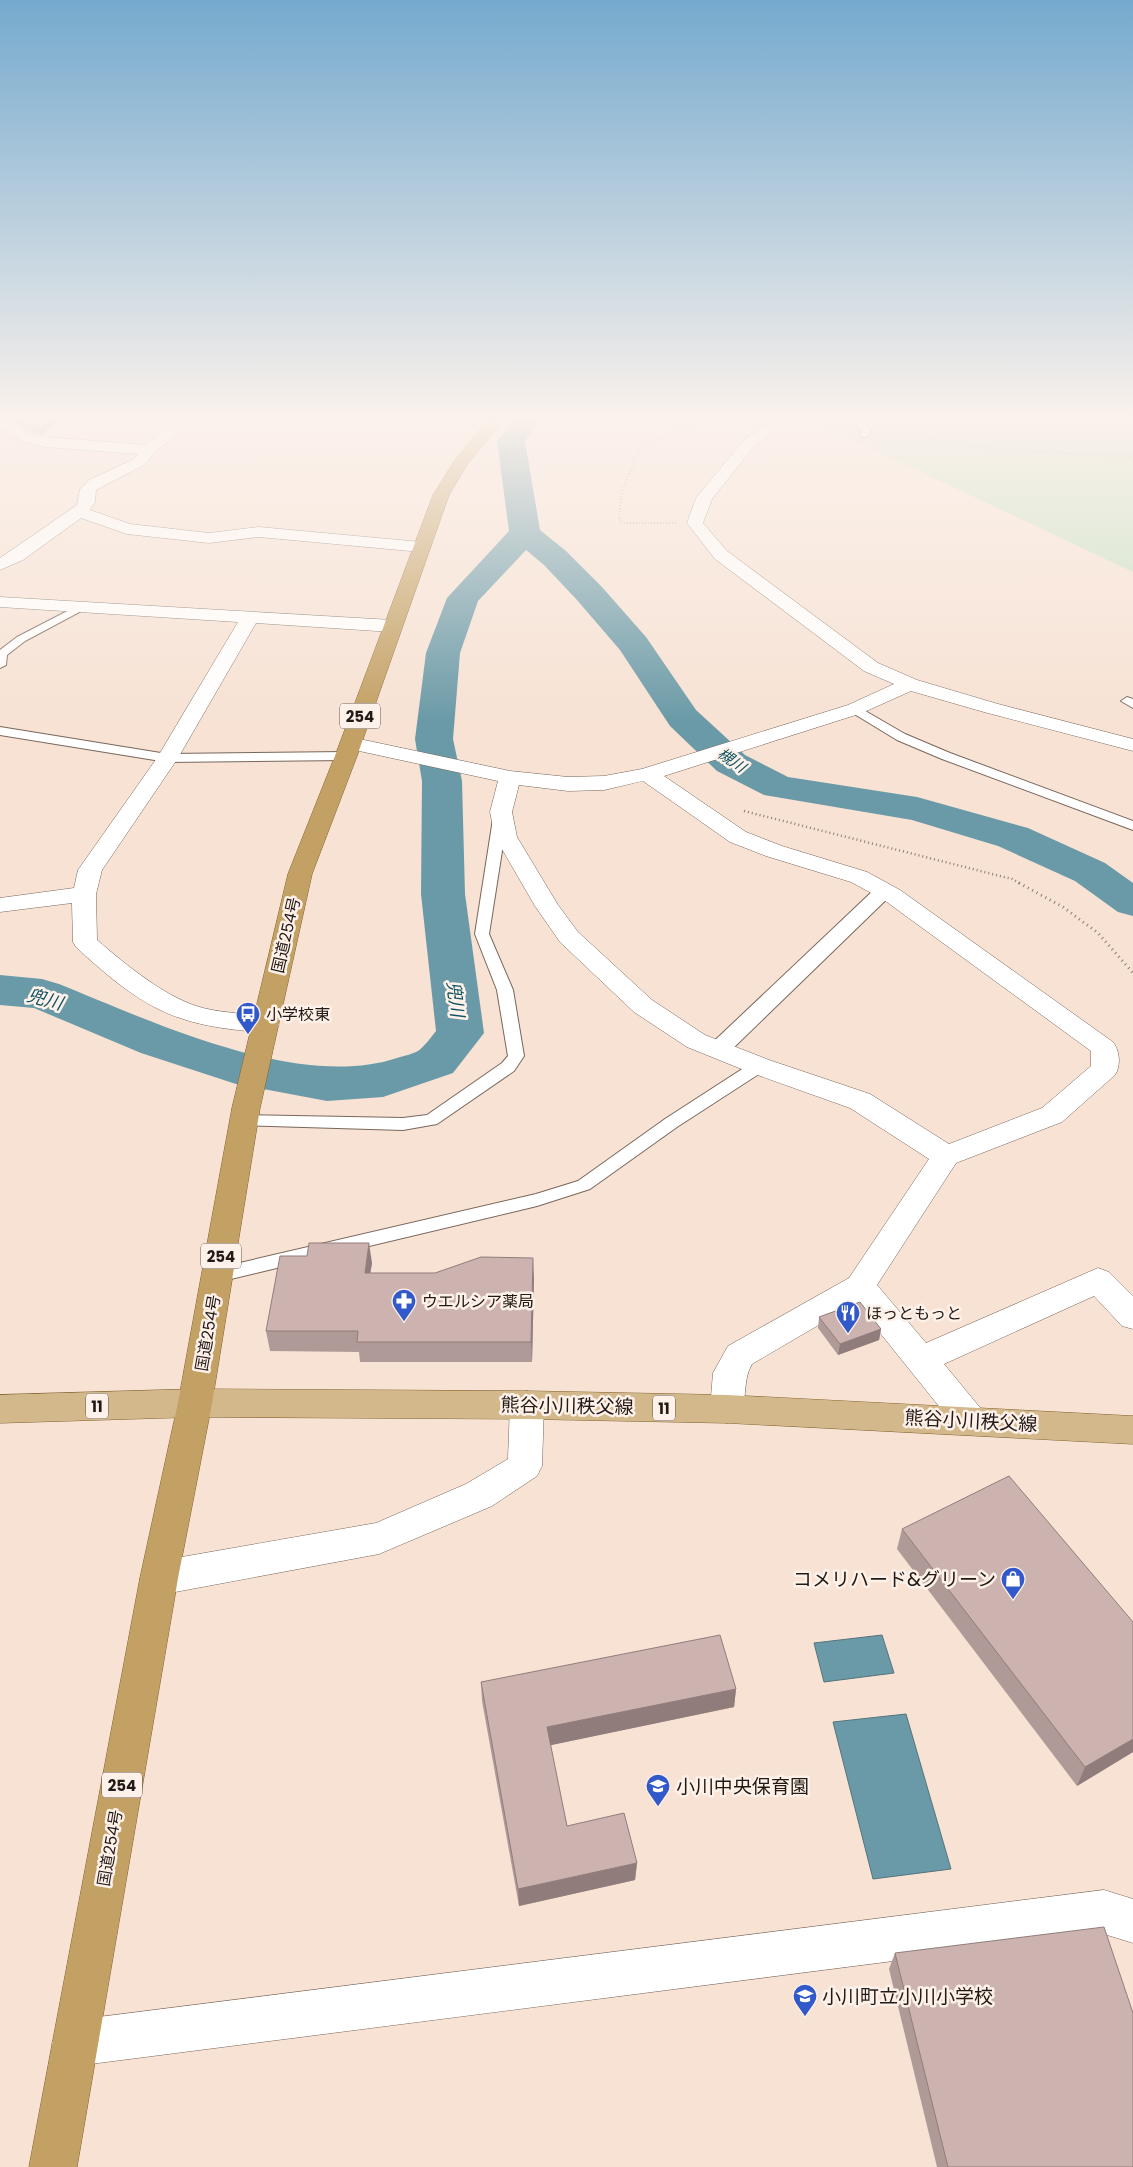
<svg xmlns="http://www.w3.org/2000/svg" width="1133" height="2167" font-family="Poppins,'Noto Sans JP',sans-serif">
<rect width="100%" height="100%" fill="#f7e2d4"/>
<path fill="#c4e0c3" d="M 813,418 L 1133,418 L 1133,572 L 811,420 Z"/>
<g fill="#6a9aa7" stroke="#54747c">
<path d="M 882,1635 L 894,1673 L 824,1682 L 814,1643 Z"/>
<path d="M 906,1714 L 951,1869 L 873,1879 L 833,1722 Z"/>
</g>
<g fill="none" stroke-linecap="round" stroke-linejoin="round">
<path fill="#6a9aa7" fill-rule="evenodd" d="M 515,418 L 542,418 L 525,441 L 540,530 L 566,551 L 601,586 L 646,637 L 696,710 L 745,755 L 788,777 L 917,797 L 1028,828 L 1105,863 L 1133,883 L 1133,916 L 1118,912 L 1075,881 L 998,846 L 912,820 L 764,795 L 717,771 L 670,726 L 620,650 L 577,600 L 544,565 L 526,550 L 478,601 L 460,653 L 453,739 L 462,781 L 465,894 L 484,1033 L 453,1073 L 383,1097 L 327,1101 L 236,1084 L 141,1053 L 34,1008 L 0,1005 L 0,975 L 42,979 L 59,984 C 151,1021 298,1091 397,1058 C 403,1056 413,1054 418,1051 C 425,1046 431,1037 436,1031 L 421,894 L 422,781 L 415,739 L 426,653 L 447,598 L 509,531 L 497,441 Z"/>
<defs>
<g id="service">
<path d="M 848,418 L 858,418 L 870,428 L 871,430 L 867,437 L 861,437 L 860,435 L 862,431 Z"/>
<path d="M 81,604 L 85,605 L 86,607 L 85,609 L 25,641 L 7,655 L 6,665 L 0,668 L 0,650 L 17,637 Z"/>
<path d="M 1127,697 L 1133,699 L 1133,708 L 1121,701 Z"/>
<path d="M 855,705 L 905,734 L 950,753 L 1133,821 L 1133,830 L 942,759 L 897,740 L 851,712 L 849,709 L 851,706 Z"/>
<path d="M 0,727 L 167,754 L 346,752 L 352,756 L 346,760 L 167,762 L 0,735 Z"/>
<path d="M 500,815 L 507,819 L 489,934 L 513,990 L 524,1056 L 514,1071 L 437,1124 L 403,1130 L 238,1125 L 236,1121 L 238,1117 L 244,1115 L 403,1118 L 427,1115 L 502,1063 L 508,1056 L 497,990 L 475,934 L 493,819 Z"/>
<path d="M 759,1061 L 765,1062 L 767,1066 L 765,1070 L 677,1127 L 590,1189 L 537,1206 L 218,1282 L 211,1280 L 209,1275 L 211,1270 L 218,1268 L 536,1194 L 578,1181 L 665,1119 L 753,1062 Z"/>
</g>
<path id="pedestrian" d="M 884,885 L 891,887 L 894,891 L 891,895 L 726,1055 L 718,1058 L 710,1055 L 706,1050 L 710,1045 L 877,887 Z"/>
<g id="minor">
<path d="M 0,418 L 5,419 L 33,435 L 45,437 L 145,445 L 181,418 L 198,418 L 156,451 L 144,465 L 96,490 L 95,502 L 90,510 L 130,524 L 209,533 L 259,527 L 421,542 L 427,543 L 430,547 L 427,551 L 421,552 L 259,537 L 209,543 L 127,534 L 81,518 L 23,560 L 0,570 L 0,558 L 77,505 L 80,489 L 89,480 L 134,459 L 138,454 L 45,447 L 24,442 L 0,428 Z"/>
<path d="M 777,418 L 794,418 L 755,445 L 712,499 L 703,523 L 727,551 L 878,663 L 917,680 L 998,704 L 1133,739 L 1133,751 L 984,712 L 911,691 L 862,713 L 664,776 L 746,832 L 782,846 L 867,872 L 900,890 L 1113,1042 C 1120,1051 1121,1066 1115,1075 L 1062,1122 L 956,1163 L 877,1285 L 926,1343 L 1098,1268 L 1109,1272 L 1133,1296 L 1133,1329 L 1122,1326 L 1094,1296 L 944,1364 L 982,1410 L 987,1420 L 982,1430 L 970,1434 L 958,1430 L 856,1303 L 752,1364 C 742,1381 748,1401 739,1419 L 727,1423 L 715,1419 L 710,1409 L 713,1373 L 728,1346 L 849,1278 L 929,1159 L 850,1108 L 749,1072 L 687,1047 L 634,1012 L 560,942 L 535,906 L 495,837 L 490,812 L 498,781 L 350,749 L 343,747 L 340,743 L 343,739 L 350,737 L 510,771 L 568,777 L 604,776 L 642,769 L 848,705 L 894,684 L 864,671 L 715,559 L 687,523 L 696,498 L 745,439 ZM 643,781 L 730,842 L 766,856 L 851,882 L 884,900 L 1091,1051 L 1091,1066 L 1042,1108 L 949,1144 L 870,1094 L 769,1060 L 705,1035 L 652,1000 L 578,932 L 558,905 L 517,837 L 512,812 L 519,785 L 568,791 L 604,790 Z"/>
<path d="M 0,597 L 392,620 L 399,622 L 401,626 L 399,630 L 392,632 L 256,623 L 178,758 L 102,870 L 96,894 L 97,940 C 125,964 167,999 203,1008 C 227,1014 252,1013 275,1019 L 279,1025 L 275,1031 L 266,1033 C 238,1030 210,1028 183,1019 C 143,1007 106,975 76,947 L 73,942 L 72,903 L 0,912 L 0,898 L 74,888 L 78,870 L 157,758 L 238,622 L 0,607 Z"/>
<path d="M 527,1391 L 539,1395 L 544,1405 L 542,1466 L 537,1476 L 492,1506 L 379,1554 L 159,1595 L 146,1590 L 140,1578 L 146,1566 L 159,1561 L 376,1523 L 466,1484 L 508,1459 L 510,1405 L 515,1395 Z"/>
<path d="M 1104,1890 L 1133,1899 L 1133,1943 L 1104,1934 L 75,2066 L 59,2059 L 52,2043 L 59,2027 L 75,2020 Z"/>
</g>
<path id="primary" d="M 195,1389 L 527,1391 L 727,1395 L 1133,1416 L 1133,1444 L 727,1423 L 527,1419 L 195,1417 L 0,1423 L 0,1395 Z"/>
<path id="trunk" d="M 490,418 L 505,418 L 467,465 L 449,495 L 357,756 L 312,874 L 260,1108 L 212,1403 L 178,1578 L 77,2167 L 29,2167 L 140,1578 L 178,1403 L 232,1108 L 288,874 L 335,756 L 433,495 L 455,460 Z"/>
</defs>
<use href="#service" stroke="#79675b" stroke-width="2"/>
<use href="#pedestrian" stroke="#79675b" stroke-width="2"/>
<use href="#minor" stroke="#79675b" stroke-width="1"/>
<use href="#primary" stroke="#81622f" stroke-width="1"/>
<use href="#trunk" stroke="#81622f" stroke-width="1"/>
<g stroke="#8c7e75" stroke-width="2" stroke-dasharray="0.5 2.5" stroke-linecap="butt">
<path d="M 683,418 L 680,424 L 682,430 L 728,438"/>
<path d="M 884,435 L 887,433 L 1000,449 L 1133,457"/>
<path d="M 676,523 L 623,523 L 619,519 L 622,492 L 640,447 L 682,430"/>
</g>
<path stroke="#8c7e75" stroke-width="2.5" stroke-dasharray="1 3" stroke-linecap="butt" d="M 744,811 L 1012,879 L 1021,884"/>
<path stroke="#8c7e75" stroke-width="3" stroke-dasharray="1 4" stroke-linecap="butt" d="M 1019,883 L 1063,907 L 1098,933 L 1133,973"/>
<use href="#service" fill="#fff" fill-rule="evenodd"/>
<use href="#pedestrian" fill="#fff" fill-rule="evenodd"/>
<use href="#minor" fill="#fff" fill-rule="evenodd"/>
<use href="#primary" fill="#d2b88a" fill-rule="evenodd"/>
<use href="#trunk" fill="#c3a063" fill-rule="evenodd"/>
</g>
<g fill="#b09a97">
<path d="M 7,418 L 60,418 L 42,435 L 34,433 Z"/>
<path d="M 372,1263 L 370,1273 L 534,1278 L 532,1362 L 360,1362 L 359,1352 L 270,1351 L 266,1331 Z"/>
<path d="M 819,1317 L 881,1329 L 879,1340 L 838,1355 L 818,1328 Z"/>
<path d="M 902,1529 L 1133,1752 L 1077,1786 L 897,1549 Z"/>
<path d="M 481,1682 L 736,1689 L 734,1707 L 550,1745 L 567,1826 L 637,1863 L 635,1880 L 519,1906 L 482,1701 Z"/>
<path d="M 895,1953 L 1133,2167 L 937,2167 L 889,1969 Z"/>
</g>
<g fill="#907d7b">
<path d="M 51,418 L 60,418 L 42,435 L 41,428 Z"/>
<path d="M 369,1243 L 372,1263 L 367,1294 L 365,1273 Z"/>
<path d="M 533,1258 L 534,1278 L 532,1362 L 531,1342 Z"/>
<path d="M 881,1329 L 879,1340 L 838,1355 L 840,1344 Z"/>
<path d="M 736,1689 L 734,1707 L 547,1746 L 547,1727 Z"/>
<path d="M 1133,1739 L 1133,1752 L 1077,1786 L 1085,1767 Z"/>
<path d="M 637,1863 L 635,1880 L 519,1906 L 518,1889 Z"/>
</g>
<g fill="#cdb3b0" stroke="#907d7b">
<path d="M 18,418 L 51,418 L 41,428 L 32,426 Z"/>
<path d="M 309,1243 L 369,1243 L 365,1273 L 435,1273 L 481,1257 L 533,1258 L 531,1342 L 357,1342 L 358,1331 L 266,1331 L 280,1256 L 307,1256 Z"/>
<path d="M 860,1302 L 881,1329 L 840,1344 L 819,1317 Z"/>
<path d="M 1009,1476 L 1133,1622 L 1133,1739 L 1085,1767 L 902,1529 Z"/>
<path d="M 720,1635 L 736,1689 L 547,1727 L 567,1826 L 624,1813 L 637,1863 L 518,1889 L 481,1682 Z"/>
<path d="M 1104,1927 L 1133,2013 L 1133,2167 L 948,2167 L 895,1953 Z"/>
</g>
<linearGradient id="sky" x2="0" y2="1"><stop stop-color="#75aace"/><stop offset="0.58" stop-color="#fbf2ec"/><stop offset="1" stop-color="#fbf2ec" stop-opacity="0"/></linearGradient>
<rect width="1133" height="722" fill="url(#sky)"/>
<defs>
<symbol id="bus-pin" viewBox="-11 -11 22 30"><path d="M0 17L-7.5 6A9.5 9.5 0 1 1 7.5 6Z" fill="#3259c9" stroke="#fef1e9"/><path d="M-5-6H5V4H4V6H2V4H-2V6H-4V4H-5ZM-3.5-4V0h7V-4ZM-3.5 1.2v1.5H-2V1.2ZM2 1.2v1.5H3.5V1.2Z" fill="#fff"/></symbol>
<symbol id="pharmacy-pin" viewBox="-11 -11 22 30"><path d="M0 17L-7.5 6A9.5 9.5 0 1 1 7.5 6Z" fill="#3259c9" stroke="#fef1e9"/><path d="M-2-6h4v4h4v4h-4v4h-4v-4h-4v-4h4Z" fill="#fff"/></symbol>
<symbol id="restaurant-pin" viewBox="-11 -11 22 30"><path d="M0 17L-7.5 6A9.5 9.5 0 1 1 7.5 6Z" fill="#3259c9" stroke="#fef1e9"/><path d="M-5-6h1v4h1v-4h1v4h1v-4h1v5L-1.5 .5V6h-2V.5L-5-1ZM5-6V6H3V1.5H1.5Q1.5-4 5-6Z" fill="#fff"/></symbol>
<symbol id="shop-pin" viewBox="-11 -11 22 30"><path d="M0 17L-7.5 6A9.5 9.5 0 1 1 7.5 6Z" fill="#3259c9" stroke="#fef1e9"/><path d="M-5-2.5h2.3a2.7 3.5 0 0 1 5.4 0H5L5.5 6h-11ZM-1.5-2.5h3a1.5 2.3 0 0 0-3 0Z" fill="#fff"/></symbol>
<symbol id="school-pin" viewBox="-11 -11 22 30"><path d="M0 17L-7.5 6A9.5 9.5 0 1 1 7.5 6Z" fill="#3259c9" stroke="#fef1e9"/><path d="M0-5L7-2L0 1L-7-2ZM-4 1L0 2.5L4 1V4Q0 6-4 4Z" fill="#fff"/></symbol>
</defs>
<g fill-rule="evenodd">
<use href="#bus-pin" x="234" y="1000" width="28" height="38"/>
<use href="#pharmacy-pin" x="390" y="1287" width="28" height="38"/>
<use href="#restaurant-pin" x="834" y="1299" width="28" height="38"/>
<use href="#shop-pin" x="999" y="1565" width="28" height="38"/>
<use href="#school-pin" x="644" y="1772" width="28" height="38"/>
<use href="#school-pin" x="791" y="1982" width="28" height="38"/>
</g>
<g text-anchor="middle" dominant-baseline="central" stroke-width="5" stroke-linejoin="round" paint-order="stroke">
<g fill="#fef1e9" stroke="#645a55" stroke-width="1">
<rect x="340" y="703.5" width="40" height="25" rx="4"/>
<rect x="201" y="1243.5" width="40" height="25" rx="4"/>
<rect x="86" y="1393.5" width="22" height="25" rx="4"/>
<rect x="653" y="1395.5" width="22" height="25" rx="4"/>
<rect x="102" y="1772.5" width="40" height="25" rx="4"/>
</g>
<g font-size="15" font-weight="bold" fill="#221a16">
<text x="360" y="716">254</text>
<text x="221" y="1256">254</text>
<text x="97" y="1406">11</text>
<text x="664" y="1408">11</text>
<text x="122" y="1785">254</text>
</g>
<g font-size="15" font-style="italic" fill="#0f5362" stroke="#fef1e9">
<text transform="translate(732 760) rotate(35)">槻川</text>
</g>
<g font-size="16" fill="#221a16" stroke="#fef1e9">
<text transform="translate(286 935) rotate(-77)">国道254号</text>
<text transform="translate(208 1333) rotate(-80)">国道254号</text>
<text transform="translate(110 1848) rotate(-80)">国道254号</text>
</g>
<g font-size="16" fill="#221a16" stroke="#fef1e9" text-anchor="start">
<text x="266" y="1014">小学校東</text>
<text x="422" y="1301">ウエルシア薬局</text>
<text x="866" y="1313">ほっともっと</text>
</g>
<g font-size="18" font-style="italic" fill="#0f5362" stroke="#fef1e9">
<text transform="translate(45 999) rotate(15)">兜川</text>
<text transform="translate(456 999) rotate(83)">兜川</text>
</g>
<g font-size="19" fill="#221a16" stroke="#fef1e9">
<text transform="translate(567 1406) rotate(1)">熊谷小川秩父線</text>
<text transform="translate(971 1421) rotate(3)">熊谷小川秩父線</text>
</g>
<g font-size="19" fill="#221a16" stroke="#fef1e9" text-anchor="start">
<text x="996" y="1579" text-anchor="end">コメリハード&amp;グリーン</text>
<text x="676" y="1786">小川中央保育園</text>
<text x="822" y="1996">小川町立小川小学校</text>
</g>
</g>
</svg>
